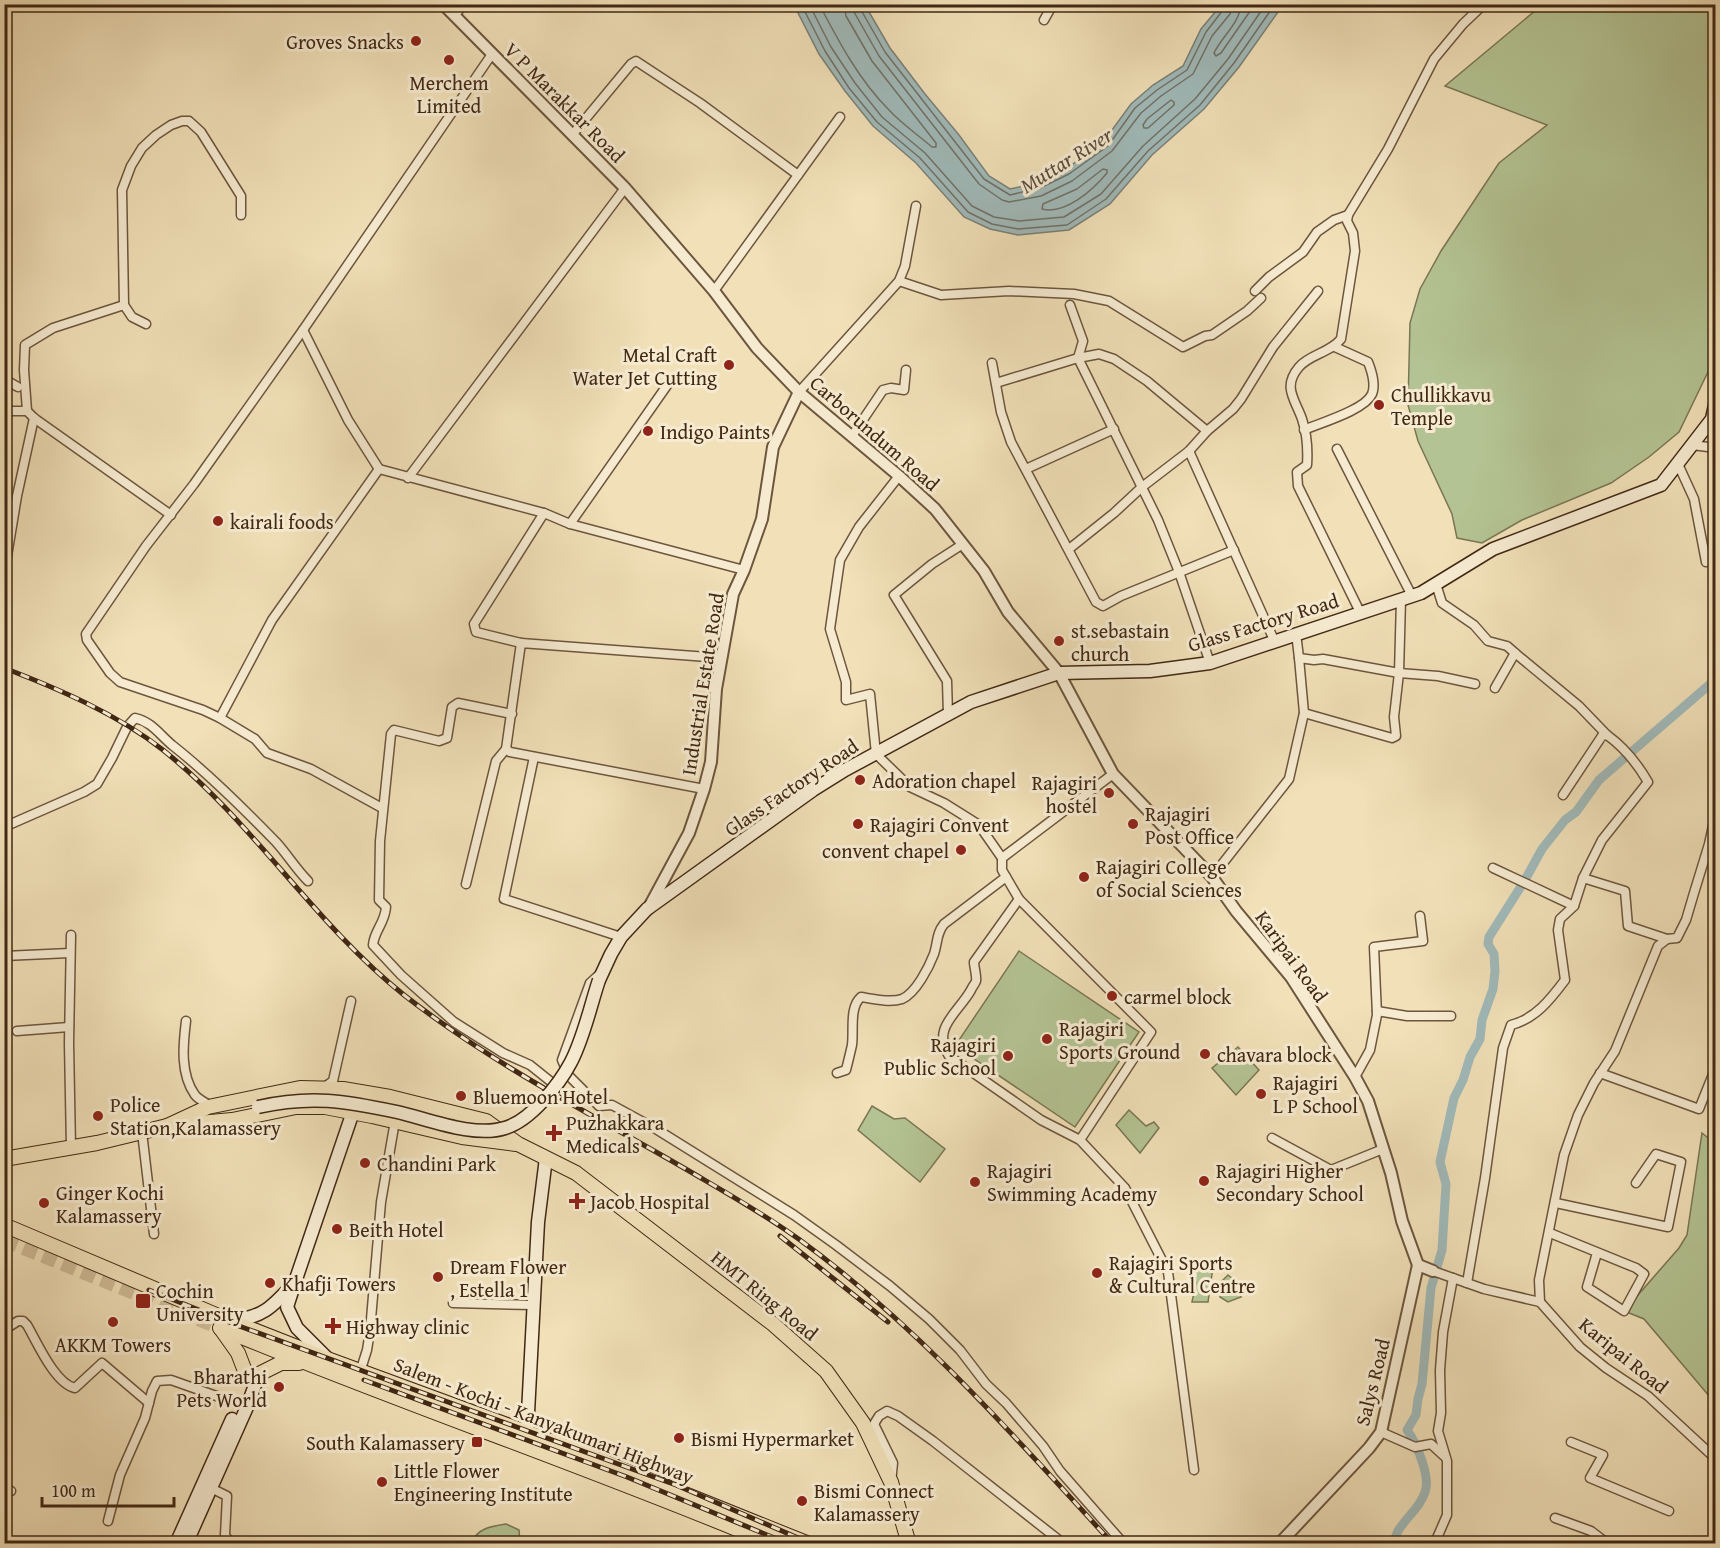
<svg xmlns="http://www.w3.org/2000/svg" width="1720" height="1548" font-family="'Gentium Book Plus',serif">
<rect width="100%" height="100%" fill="#f1e0b8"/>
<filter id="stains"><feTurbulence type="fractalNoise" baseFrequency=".00333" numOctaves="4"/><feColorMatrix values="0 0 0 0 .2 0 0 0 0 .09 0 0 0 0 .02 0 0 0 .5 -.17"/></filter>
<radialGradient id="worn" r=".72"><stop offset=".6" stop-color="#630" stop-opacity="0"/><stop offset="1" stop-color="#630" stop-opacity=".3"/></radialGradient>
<g fill="#b4c393" stroke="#7a7654" stroke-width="1.5">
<path d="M 1542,5 L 1715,5 L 1716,353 L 1707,374 L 1679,432 L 1649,457 L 1611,483 L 1522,520 L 1482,543 L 1457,538 L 1452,514 L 1418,441 L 1408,405 L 1410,323 L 1420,289 L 1441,251 L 1499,163 L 1547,125 L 1445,86 Z"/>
<path d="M 1019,951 L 1139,1032 L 1075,1127 L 955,1046 Z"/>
<path d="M 1238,1047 L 1259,1070 L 1236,1095 L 1212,1068 Z"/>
<path d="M 872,1106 L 894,1119 L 905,1118 L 945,1149 L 920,1182 L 858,1130 Z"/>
<path d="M 1129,1110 L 1146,1126 L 1154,1122 L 1159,1128 L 1140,1153 L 1116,1125 Z"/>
<path d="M 1702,1133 L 1716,1144 L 1715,1403 L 1644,1319 L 1624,1311 L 1679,1248 L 1687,1235 Z"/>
<path d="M 1194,1258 L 1213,1267 L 1208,1302 L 1192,1302 L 1196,1282 L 1184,1266 Z"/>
<path d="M 1228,1275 L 1242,1286 L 1241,1297 L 1228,1302 L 1220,1297 L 1220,1283 Z"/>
<path d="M 506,1524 L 519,1530 L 520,1543 L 472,1543 C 476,1528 493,1526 506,1524 Z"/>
</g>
<path fill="#a0baba" stroke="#7a8078" stroke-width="1.5" d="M 794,5 L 865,5 L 890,48 L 925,94 L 959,135 L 989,176 L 1010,189 L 1037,183 L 1066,169 L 1104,141 L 1131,104 L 1153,85 L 1183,66 L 1201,29 L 1221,5 L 1283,5 L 1239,67 L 1204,109 L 1152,155 L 1110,204 L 1069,230 L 1018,235 L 990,229 L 964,217 L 916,163 L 873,126 L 845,91 L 819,54 Z"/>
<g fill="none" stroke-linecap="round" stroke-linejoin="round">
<g stroke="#707167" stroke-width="1.5">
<path d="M 801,4 L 825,51 L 849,88 L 877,122 L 920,158 L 968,212 L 992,224 L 1018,229 L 1067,225 L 1106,199 L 1148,151 L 1200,105 L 1234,63 L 1275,4"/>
<path d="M 809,4 L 831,47 L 855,83 L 882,117 L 925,153 L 972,206 L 994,217 L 1019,221 L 1064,217 L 1101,194 L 1143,146 L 1195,99 L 1228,59 L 1266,4"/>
<path d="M 819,4 C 839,42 859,80 889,110 C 902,124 918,135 932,147 L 936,147 L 936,143 L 872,61 L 846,16 L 844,4"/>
<path d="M 853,4 L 854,12 L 879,56 L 979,184 L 1002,200 L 1009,202 L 1041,196 L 1072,181 L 1112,151 L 1141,113 L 1161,96 L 1193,74 L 1212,36 L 1230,14 L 1232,4"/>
<path d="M 860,4 L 861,10 L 885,52 L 984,179 L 1010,195 L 1040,188 L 1069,174 L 1108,146 L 1135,108 L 1157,90 L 1187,70 L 1206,32 L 1223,10 L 1225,4"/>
<path d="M 1241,4 C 1240,23 1222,36 1214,53 L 1216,56 L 1221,53 L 1255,4"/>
<path d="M 1171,100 L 1174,102 L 1174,105 L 1148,128 L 1144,128 L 1143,125 L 1147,119 Z"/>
<path d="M 1103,169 L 1107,170 L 1107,173 C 1093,190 1065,215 1042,209 L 1043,204 L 1077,189 Z"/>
</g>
<path stroke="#a0baba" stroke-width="9" d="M 1392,1544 C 1395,1540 1396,1535 1398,1531 C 1406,1517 1420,1508 1425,1492 C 1431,1477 1416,1442 1407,1430 L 1416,1415 L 1418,1399 L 1422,1384 L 1431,1288 L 1442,1250 L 1446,1184 L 1440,1162 L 1454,1098 L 1463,1080 L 1470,1057 L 1480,1039 L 1482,1020 L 1493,989 L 1495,971 L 1494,954 L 1488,944 L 1489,937 L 1525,880 L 1542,849 L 1565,820 L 1576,812 L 1599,780 L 1716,679"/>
<path stroke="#cebb97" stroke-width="14" stroke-dasharray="14 7" stroke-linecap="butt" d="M 4,1240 L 220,1328"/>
<defs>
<g id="minor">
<path d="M 454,16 L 464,4"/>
<path d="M 1044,20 L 1053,4"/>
<path d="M 573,134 L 631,64 L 636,61 L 700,103 L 798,175"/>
<path d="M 899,281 L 941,295 L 1009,291 L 1074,294 L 1109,301 L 1183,347 L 1205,336 L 1212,335 L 1247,311 L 1261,298"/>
<path d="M 714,291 L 840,117"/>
<path d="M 1255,291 L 1269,277 L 1303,252 L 1317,232 L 1334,220 L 1348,215"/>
<path d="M 1070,305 L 1083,341 L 1078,358 L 1158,520 L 1179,572 L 1210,663"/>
<path d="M 146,324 L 132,317 L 124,305 L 122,190 L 131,166 L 142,148 L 156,135 L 171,125 L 182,121 L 189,121 L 201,132 L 241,196 L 241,215"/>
<path d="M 303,330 L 348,420 L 379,469 L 544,513"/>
<path d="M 992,363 L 1001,412 L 1011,442 L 1096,602 L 1103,606 L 1121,596 L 1234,550"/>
<path d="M 4,379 L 18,387"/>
<path d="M 996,383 L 1078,358 L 1099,354 L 1114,359 L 1147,381 L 1207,431"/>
<path d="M 799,392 L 899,281 L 905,266 L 916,206"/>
<path d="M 4,411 L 27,411 L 34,418 L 171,515"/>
<path d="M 27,411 L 24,370 L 25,345 L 53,328 L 124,305"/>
<path d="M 1304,430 C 1320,423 1365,410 1372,394 C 1376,384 1372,372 1368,362 L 1335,347"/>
<path d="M 852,436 L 883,390 L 891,388 L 904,390 L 906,370"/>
<path d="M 1692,445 L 1716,448"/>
<path d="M 1337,449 L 1412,596"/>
<path d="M 1189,451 L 1274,640"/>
<path d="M 1678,464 L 1694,499 L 1706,562"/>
<path d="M 1026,469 L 1114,429"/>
<path d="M 899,476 L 859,527 L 840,560 L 830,629 L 846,682 L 846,700 L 870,694 L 876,754 L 910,787 L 944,803 L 979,825 L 1002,858"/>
<path d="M 408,478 L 625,188"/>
<path d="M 570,524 L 668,384"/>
<path d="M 1069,549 L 1114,513 L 1142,487 L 1189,451 L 1207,431 L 1233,409 L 1241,399 L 1273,347 L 1318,291"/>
<path d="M 4,574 L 17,496 L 34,418"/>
<path d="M 1436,584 L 1442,603 L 1474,625 L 1488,641 L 1507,646 L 1515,653 L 1579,706 L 1607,735"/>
<path d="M 1360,612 L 1298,486 L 1297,472 L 1307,465 C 1308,450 1307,434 1302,419 C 1295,399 1282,387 1299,367 C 1310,354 1330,353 1341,339 L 1355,251 L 1353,233 L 1347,221 L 1348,215 L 1388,149 L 1434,59 L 1463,24 L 1484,4"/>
<path d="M 1296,633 L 1299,658"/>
<path d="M 521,643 L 476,632 L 474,624 L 544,513 L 570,524 L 744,570"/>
<path d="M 1495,688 L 1515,653"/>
<path d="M 1304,713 L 1392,738 L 1396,736 L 1394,717 L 1399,673 L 1401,599"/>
<path d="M 512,714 L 458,703 L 452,707 L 447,738 L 439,741 L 394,730 L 391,734 L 380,841 L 379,900 L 386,907 C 385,923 374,931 373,945 L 401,975 L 454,1022 L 503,1053 L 530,1065 L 550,1081"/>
<path d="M 948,715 L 947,681 L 894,595 L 932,564 L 963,544"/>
<path d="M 220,718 L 272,620 L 379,469"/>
<path d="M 534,757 L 504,899 L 621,937"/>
<path d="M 704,789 L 510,752 L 506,749 L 521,643 L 721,658"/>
<path d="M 382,808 L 311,769 L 267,753 L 255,739 L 220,718 L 203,710 L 120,682 L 110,673 L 87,640 L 86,634 L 146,546 L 194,484 L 303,330 L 492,54"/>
<path d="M 4,827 L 84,792 L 97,784 L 112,758 L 127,727 L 135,718 C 152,722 159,734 172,745 C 209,774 243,808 276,842 C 287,854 296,869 308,881"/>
<path d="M 1493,868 L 1574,906"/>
<path d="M 1212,877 L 1289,779 L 1304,713 L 1299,658 L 1314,660 L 1323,659 L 1399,673 L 1438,676 L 1475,684"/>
<path d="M 1583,878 L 1625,891 L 1628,926 L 1667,939"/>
<path d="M 466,884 L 496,761 L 506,749"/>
<path d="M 1019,899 L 974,962 C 974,967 977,976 976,981 C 975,984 972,987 971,990 C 958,1013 931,1028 949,1056 L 1041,1120 L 1080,1140 L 1125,1188 L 1168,1272 L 1194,1470"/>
<path d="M 71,935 L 69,1043 L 71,1148"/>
<path d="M 4,956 L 70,953"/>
<path d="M 601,973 L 590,983 L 562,1060 L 569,1076 L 599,1106 L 612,1105 L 656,1129 L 794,1215 L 836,1245 L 890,1286 L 929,1319 L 960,1350 L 986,1384 L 1006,1403 L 1043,1446 L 1060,1471 L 1124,1544"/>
<path d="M 1377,1011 L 1407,1016 L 1451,1016"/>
<path d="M 186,1021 C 183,1045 180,1074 195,1095 C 199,1100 206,1103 211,1106"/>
<path d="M 17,1031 L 69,1027"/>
<path d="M 837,1073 L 846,1070 C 848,1062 850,1054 852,1045 C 854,1031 849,1007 861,997 C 873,999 890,1003 902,999 C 916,993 929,967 934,954 C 938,942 936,934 944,924 L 1006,877"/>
<path d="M 1600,1073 L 1699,1109 L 1716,1067"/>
<path d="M 1355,1077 L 1370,1050 L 1377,1015 L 1374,947 L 1423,941 L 1420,916"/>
<path d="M 323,1088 L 333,1081 L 351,1001"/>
<path d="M 142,1132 L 154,1234"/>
<path d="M 1272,1138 L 1331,1170 L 1383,1149"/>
<path d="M 1080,1140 L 1151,1032 L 1019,899 L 1002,870 L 1002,858 L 1113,774"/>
<path d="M 1556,1203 L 1668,1227 L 1681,1162 L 1656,1154 L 1636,1183"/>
<path d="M 1550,1233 L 1636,1268 L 1644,1274 L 1624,1311 L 1587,1287 L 1597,1253"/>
<path d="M 1433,1271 L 1484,1289 L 1540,1302 L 1580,1347 L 1606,1368 L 1648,1396 L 1716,1459"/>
<path d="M 1467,1283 L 1485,1178 L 1503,1048 L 1511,1025 C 1535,1019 1550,1000 1565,980 L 1558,930 L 1560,919 L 1574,906 L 1583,878 L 1602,840 L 1648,782 C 1637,763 1625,748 1607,735 L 1602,736 L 1563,795"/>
<path d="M 1540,1302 L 1539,1280 L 1564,1155 L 1578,1115 L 1594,1083 L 1615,1051 L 1658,946 L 1667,939 L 1677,938 L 1686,920 L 1694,893 L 1709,844 L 1716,812"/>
<path d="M 453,1303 L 533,1305"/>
<path d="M 4,1330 L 18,1321 L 23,1321 L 27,1325 C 37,1342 55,1384 75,1388 L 102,1363 L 149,1403"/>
<path d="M 360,1372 L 367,1350 L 370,1331 L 381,1202 L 395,1121"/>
<path d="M 1381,1432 L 1415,1447 L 1431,1444 L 1444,1456"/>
<path d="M 1571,1442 L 1603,1455 L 1590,1478 L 1669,1511"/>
<path d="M 891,1482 L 893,1463 L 874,1424 L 879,1416 L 887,1411 L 898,1416 L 933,1441 L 1064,1544"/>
<path d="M 211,1488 L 227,1496 L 225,1535 L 230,1543 L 241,1544"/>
<path d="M 4,1490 L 11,1491"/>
<path d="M 1555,1518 L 1591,1531 L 1608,1544"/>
<path d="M 108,1521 L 120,1475 L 145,1418 L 152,1391 L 157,1381 L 171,1380 L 239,1404"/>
<path d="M 1433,1544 L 1437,1538 L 1447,1515 L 1447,1461 L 1438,1431 L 1441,1413 L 1440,1370 L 1443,1332 L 1453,1278"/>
</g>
<g id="tertiary">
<path d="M 443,4 L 625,188 L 714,291 L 757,348 L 799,392 L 899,476 L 935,509 L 984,571 L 1008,612 L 1059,673 L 1113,774 L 1212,877 L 1236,911 L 1291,977 L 1355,1077 L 1368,1101 L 1391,1173 L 1402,1221 L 1418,1265"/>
<path d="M 648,909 L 689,833 L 704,789 L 711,762 L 716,689 L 733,594 L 744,570 L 762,519 L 773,447 L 799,392"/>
<path d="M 1418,1265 L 1433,1271"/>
<path d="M 1279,1544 L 1369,1448 L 1381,1432 L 1418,1265"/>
</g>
<g id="secondary">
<path d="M 599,980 L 611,954 L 621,937 L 647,909 L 813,790 L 845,770 L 971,702 L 1059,673 L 1150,671 L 1210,663 L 1421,593 L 1493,549 L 1661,485 L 1712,419 L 1716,400"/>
<path d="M 294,1285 L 287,1307 L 297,1328 L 326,1357"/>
<path d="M 230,1320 C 263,1319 274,1305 295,1282 L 356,1103"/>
<path d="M 527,1432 L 538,1222 L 546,1158"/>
<path d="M 176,1544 L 232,1419"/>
<path d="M 186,1544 L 247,1407 L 259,1374"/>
</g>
<g id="primary">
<path d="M 167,1126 L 208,1107 L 300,1088 L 343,1089 L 390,1097 L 486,1121 L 518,1144 L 576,1173 L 773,1324 L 826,1371 L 863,1423 L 891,1482 L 909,1544"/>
<path d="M 4,1159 L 97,1143 L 167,1126 L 232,1120 L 296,1107 L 325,1107 L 372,1116 L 462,1137 L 516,1144"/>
</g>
<g id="trunk">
<path d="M 4,1225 L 228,1320 L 330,1360 L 575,1450 L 809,1544"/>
<path d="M 220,1328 C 403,1404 590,1467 773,1544"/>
<path d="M 221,1329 L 238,1353 L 248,1379"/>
<path d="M 259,1374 L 281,1363 L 299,1363"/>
</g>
</defs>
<use href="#minor" stroke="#6d563d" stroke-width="11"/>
<use href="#tertiary" stroke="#6d563d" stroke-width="14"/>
<use href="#secondary" stroke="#412814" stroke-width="15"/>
<use href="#primary" stroke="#412814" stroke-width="16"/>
<use href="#trunk" stroke="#412814" stroke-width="16"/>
<use href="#minor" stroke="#f6ebd1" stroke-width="8"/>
<use href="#tertiary" stroke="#f6ebd1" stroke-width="10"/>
<use href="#secondary" stroke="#f6ebd1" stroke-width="12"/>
<use href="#primary" stroke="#f1e0b8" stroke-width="14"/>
<use href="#trunk" stroke="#f1e0b8" stroke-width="14"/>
<defs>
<g id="rail">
<path d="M 4,668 C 59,689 117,714 163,750 C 253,822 314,923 404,995 C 491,1063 589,1113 684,1168 C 723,1191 763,1213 800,1240 C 918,1326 1014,1436 1113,1544"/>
<path d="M 780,1236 L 888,1322"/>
<path d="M 149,1290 L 239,1326 L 676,1485 L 812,1544"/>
<path d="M 364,1380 L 627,1477 L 789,1544"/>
</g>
</defs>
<use href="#rail" stroke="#412814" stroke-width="5"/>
<use href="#rail" stroke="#f6ebd1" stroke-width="3" stroke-dasharray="9" stroke-linecap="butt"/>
<defs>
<path id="secondary-bridge" d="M 258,1107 C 311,1095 345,1101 397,1112 C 428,1119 474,1138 505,1128 C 530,1121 559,1085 571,1062 C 584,1037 590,1007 599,980"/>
</defs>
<use href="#secondary-bridge" stroke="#412814" stroke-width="15" stroke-linecap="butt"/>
<use href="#secondary-bridge" stroke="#f6ebd1" stroke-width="12"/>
</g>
<g fill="#8f2418" stroke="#f6ebd1" stroke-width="2">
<circle cx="416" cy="41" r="6"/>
<circle cx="449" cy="60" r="6"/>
<circle cx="729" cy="365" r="6"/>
<circle cx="1379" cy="405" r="6"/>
<circle cx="648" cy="431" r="6"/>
<circle cx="218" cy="521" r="6"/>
<circle cx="1059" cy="641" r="6"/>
<circle cx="860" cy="780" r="6"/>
<circle cx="1109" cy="793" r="6"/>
<circle cx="858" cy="824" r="6"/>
<circle cx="1133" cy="824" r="6"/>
<circle cx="961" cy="850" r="6"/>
<circle cx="1084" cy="877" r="6"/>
<circle cx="1112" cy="996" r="6"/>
<circle cx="1047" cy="1039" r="6"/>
<circle cx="1205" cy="1054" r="6"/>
<circle cx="1008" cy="1056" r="6"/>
<circle cx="1261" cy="1094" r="6"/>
<circle cx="461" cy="1096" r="6"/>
<circle cx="98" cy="1116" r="6"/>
<path d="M551 1124h6v6h6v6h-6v6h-6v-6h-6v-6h6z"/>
<circle cx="365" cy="1163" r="6"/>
<circle cx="1204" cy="1181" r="6"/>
<circle cx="975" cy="1182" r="6"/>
<path d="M574 1192h6v6h6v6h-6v6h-6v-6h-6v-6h6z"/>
<circle cx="44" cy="1203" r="6"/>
<circle cx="337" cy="1229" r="6"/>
<circle cx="1097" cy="1273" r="6"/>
<circle cx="438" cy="1277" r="6"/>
<circle cx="270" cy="1283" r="6"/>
<rect x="135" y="1293" width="16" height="16" rx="3"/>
<circle cx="113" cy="1322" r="6"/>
<path d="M330 1317h6v6h6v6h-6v6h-6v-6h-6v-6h6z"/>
<circle cx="279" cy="1387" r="6"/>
<circle cx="679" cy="1438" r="6"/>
<rect x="471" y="1436" width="12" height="12" rx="3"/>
<circle cx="382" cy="1482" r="6"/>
<circle cx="802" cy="1501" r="6"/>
</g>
<g text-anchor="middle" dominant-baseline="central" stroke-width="6" stroke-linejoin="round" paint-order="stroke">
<g font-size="20" fill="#412814" stroke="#f6ebd1" text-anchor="start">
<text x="404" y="41" text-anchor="end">Groves Snacks</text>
<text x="449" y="82" text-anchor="middle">Merchem<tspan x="449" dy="23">Limited</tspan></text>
<text x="717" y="354" text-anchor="end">Metal Craft<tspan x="717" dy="23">Water Jet Cutting</tspan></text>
<text x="1391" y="394">Chullikkavu<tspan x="1391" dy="23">Temple</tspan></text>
<text x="660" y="431">Indigo Paints</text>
<text x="230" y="521">kairali foods</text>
<text x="1071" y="630">st.sebastain<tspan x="1071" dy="23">church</tspan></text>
<text x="872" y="780">Adoration chapel</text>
<text x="1097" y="782" text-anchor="end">Rajagiri<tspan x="1097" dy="23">hostel</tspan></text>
<text x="1145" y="813">Rajagiri<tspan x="1145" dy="23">Post Office</tspan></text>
<text x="870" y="824">Rajagiri Convent</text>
<text x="949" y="850" text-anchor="end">convent chapel</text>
<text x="1096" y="866">Rajagiri College<tspan x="1096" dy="23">of Social Sciences</tspan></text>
<text x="1124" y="996">carmel block</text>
<text x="1059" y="1028">Rajagiri<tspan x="1059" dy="23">Sports Ground</tspan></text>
<text x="996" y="1044" text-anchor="end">Rajagiri<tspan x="996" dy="23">Public School</tspan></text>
<text x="1217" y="1054">chavara block</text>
<text x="1273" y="1082">Rajagiri<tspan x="1273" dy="23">L P School</tspan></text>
<text x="473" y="1096">Bluemoon Hotel</text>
<text x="110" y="1104">Police<tspan x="110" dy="23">Station,Kalamassery</tspan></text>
<text x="566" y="1122">Puzhakkara<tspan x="566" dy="23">Medicals</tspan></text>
<text x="377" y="1163">Chandini Park</text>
<text x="987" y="1170">Rajagiri<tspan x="987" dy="23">Swimming Academy</tspan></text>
<text x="1216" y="1170">Rajagiri Higher<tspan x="1216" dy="23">Secondary School</tspan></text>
<text x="56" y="1192">Ginger Kochi<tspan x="56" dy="23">Kalamassery</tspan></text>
<text x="590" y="1201">Jacob Hospital</text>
<text x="349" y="1229">Beith Hotel</text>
<text x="1109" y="1262">Rajagiri Sports<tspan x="1109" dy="23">&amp; Cultural Centre</tspan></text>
<text x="450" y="1266">Dream Flower<tspan x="450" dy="23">, Estella 1</tspan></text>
<text x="282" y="1283">Khafji Towers</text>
<text x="156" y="1290">Cochin<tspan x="156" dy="23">University</tspan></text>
<text x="346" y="1326">Highway clinic</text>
<text x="113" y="1344" text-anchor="middle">AKKM Towers</text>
<text x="267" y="1376" text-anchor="end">Bharathi<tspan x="267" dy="23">Pets World</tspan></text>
<text x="691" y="1438">Bismi Hypermarket</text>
<text x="465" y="1442" text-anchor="end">South Kalamassery</text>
<text x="394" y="1470">Little Flower<tspan x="394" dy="23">Engineering Institute</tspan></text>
<text x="814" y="1490">Bismi Connect<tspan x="814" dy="23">Kalamassery</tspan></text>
</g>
<g font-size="20" fill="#412814" stroke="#f6ebd1">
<text transform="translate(565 102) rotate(45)">V P Marakkar Road</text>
<text transform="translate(875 433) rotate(41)">Carborundum Road</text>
<text transform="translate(1263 622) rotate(-17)">Glass Factory Road</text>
<text transform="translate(702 684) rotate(-81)">Industrial Estate Road</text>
<text transform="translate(791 787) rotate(-34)">Glass Factory Road</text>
<text transform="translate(1292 956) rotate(54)">Karipai Road</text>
<text transform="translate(765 1295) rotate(39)">HMT Ring Road</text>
<text transform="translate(1624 1355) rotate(39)">Karipai Road</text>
<text transform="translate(1372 1382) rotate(-76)">Salys Road</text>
<text transform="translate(544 1420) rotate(21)">Salem - Kochi - Kanyakumari Highway</text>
</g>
<g font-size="21" font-style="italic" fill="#594c3e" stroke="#f6ebd1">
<text transform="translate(1066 160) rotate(-32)">Muttar River</text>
</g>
</g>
<rect width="1720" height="1548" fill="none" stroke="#f1e0b8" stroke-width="24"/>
<rect x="6" y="6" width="1708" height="1536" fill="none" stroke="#412814" stroke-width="3"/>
<rect x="12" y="12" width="1696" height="1524" fill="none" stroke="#412814" stroke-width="1.5"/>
<path d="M42 1497v9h132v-9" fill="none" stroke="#412814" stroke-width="3"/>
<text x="51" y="1497" font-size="18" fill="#412814" stroke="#f6ebd1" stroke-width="4.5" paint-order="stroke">100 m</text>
<rect width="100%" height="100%" filter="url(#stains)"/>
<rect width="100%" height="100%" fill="url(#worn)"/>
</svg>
